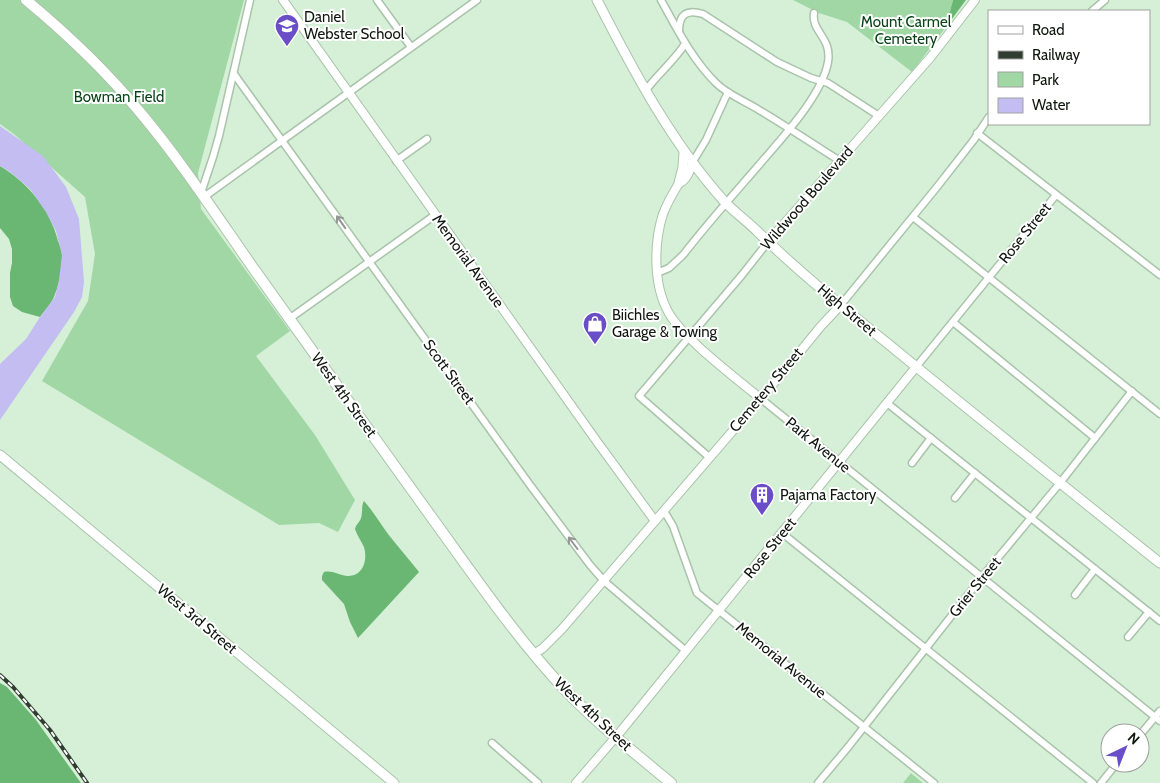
<svg xmlns="http://www.w3.org/2000/svg" width="1160" height="783" font-family="Cabin,sans-serif">
<rect width="100%" height="100%" fill="#d5f0d6"/>
<g fill="#a1d7a5">
<path d="M 0,0 L 244,0 L 198,173 L 201,209 L 290,331 L 256,356 L 315,435 L 355,500 L 338,532 L 319,523 L 279,525 L 42,381 L 88,301 L 95,254 L 85,197 L 15,135 L 0,124 Z"/>
<path d="M 793,0 L 953,0 L 946,27 L 912,72 L 847,22 L 819,13 Z"/>
<path d="M 911,773 L 912,774 L 923,783 L 903,783 Z"/>
</g>
<g fill="#6ab673">
<path d="M 953,0 L 966,0 L 946,27 Z"/>
<path d="M 0,166 C 28,183 50,209 58,241 C 60,246 62,251 62,256 C 62,268 60,283 55,294 C 53,302 45,310 40,317 L 22,312 L 13,306 L 10,297 L 10,273 L 12,263 L 12,249 L 9,239 L 0,228 Z"/>
<path d="M 364,501 C 373,511 380,523 388,534 C 398,547 409,559 419,572 L 358,638 L 350,622 L 344,604 L 322,580 L 322,576 L 324,572 C 332,570 339,575 347,576 C 363,577 368,560 364,547 C 361,541 357,535 355,529 C 356,524 360,522 361,518 C 363,512 361,506 364,501 Z"/>
<path d="M 0,683 L 7,687 L 36,720 L 81,783 L 0,783 Z"/>
</g>
<path fill="#c3bdf2" d="M 0,126 L 43,156 L 66,187 L 79,219 L 84,282 L 82,297 L 74,312 L 0,420 L 0,364 L 26,339 L 40,317 L 55,297 L 59,280 L 62,255 L 56,231 L 46,212 L 30,189 L 10,172 L 0,166 Z"/>
<g fill="none" stroke-linecap="round" stroke-linejoin="round">
<defs>
<g id="minor">
<path d="M 377,0 L 411,47"/>
<path d="M 661,0 C 677,29 692,59 716,83 C 728,95 745,101 759,110 C 786,126 813,144 840,161"/>
<path d="M 1092,11 L 1105,0"/>
<path d="M 679,31 C 679,14 687,9 703,14 L 777,62 L 811,78 L 828,83 L 879,116"/>
<path d="M 234,74 L 530,485 L 590,565 L 604,581 L 686,651"/>
<path d="M 646,90 C 658,74 674,61 685,44"/>
<path d="M 977,133 L 1160,275"/>
<path d="M 396,161 L 427,139"/>
<path d="M 692,163 L 706,140 L 728,92"/>
<path d="M 201,193 L 213,157 L 219,136 L 250,0"/>
<path d="M 204,197 L 477,0"/>
<path d="M 913,217 L 1160,414"/>
<path d="M 657,273 L 669,268 L 683,255 C 707,224 733,195 759,165 C 781,139 822,96 828,62 C 832,37 811,32 814,13"/>
<path d="M 840,306 L 937,187 L 973,141 L 989,117"/>
<path d="M 289,319 L 435,215"/>
<path d="M 953,322 L 1095,438"/>
<path d="M 916,367 L 1056,195"/>
<path d="M 760,398 L 1160,721"/>
<path d="M 887,403 L 1160,621"/>
<path d="M 709,457 L 639,396 L 742,275 L 768,242"/>
<path d="M 912,463 L 931,438"/>
<path d="M 955,498 L 975,473"/>
<path d="M 664,511 L 673,526 L 697,593 L 934,783"/>
<path d="M 782,533 L 1093,783"/>
<path d="M 1075,595 L 1095,569"/>
<path d="M 1128,637 L 1149,612"/>
<path d="M 1140,735 L 1160,711"/>
<path d="M 492,743 L 538,783"/>
<path d="M 818,783 L 849,746 L 982,577 L 1060,483 L 1132,391"/>
<path d="M 1101,783 L 1117,763"/>
</g>
<g id="tertiary">
<path d="M 283,0 L 598,443 L 655,521"/>
<path d="M 692,163 C 691,170 686,181 679,183 C 673,193 667,203 663,214 C 653,245 653,291 672,318 C 680,330 691,339 701,349 C 720,366 740,382 760,398"/>
<path d="M 768,242 L 930,58 L 975,0"/>
<path d="M 534,654 L 543,648 L 562,629 L 786,369 L 821,326 L 840,306"/>
<path d="M 576,783 L 621,731 L 916,367"/>
</g>
<g id="secondary">
<path d="M 597,0 C 633,70 671,142 724,201 C 734,212 747,221 757,231 C 800,273 846,310 892,347 C 981,420 1070,491 1160,563"/>
<path d="M 679,183 L 683,167 L 684,152"/>
<path d="M 0,455 L 394,783"/>
</g>
<path id="primary" d="M 26,0 C 67,34 105,70 139,111 C 182,162 218,218 256,272 C 316,356 375,439 435,522 C 477,580 518,640 567,692 C 599,725 636,754 671,783"/>
</defs>
<use href="#minor" stroke="#aac3ab" stroke-width="9"/>
<use href="#tertiary" stroke="#aac3ab" stroke-width="10"/>
<use href="#secondary" stroke="#aac3ab" stroke-width="11"/>
<use href="#primary" stroke="#aac3ab" stroke-width="12"/>
<use href="#minor" stroke="#fff" stroke-width="6"/>
<use href="#tertiary" stroke="#fff" stroke-width="8"/>
<use href="#secondary" stroke="#fff" stroke-width="9"/>
<use href="#primary" stroke="#fff" stroke-width="10"/>
<defs>
<path id="rail" d="M 0,675 L 13,687 L 50,730 L 87,783"/>
</defs>
<use href="#rail" stroke="#313d31" stroke-width="4"/>
<use href="#rail" stroke="#fff" stroke-width="2" stroke-dasharray="5.5" stroke-linecap="butt"/>
</g>
<defs><path id="oneway-shaft" d="M-6 0H5M1.5-3L5.5 0L1.5 3" fill="none" stroke-width="1.6" stroke-linecap="round" stroke-linejoin="round" transform="scale(1.25)"/></defs>
<g stroke="#939793">
<use href="#oneway-shaft" transform="translate(341 222) rotate(-125)"/>
<use href="#oneway-shaft" transform="translate(573 543) rotate(-127)"/>
</g>
<defs>
<symbol id="school-pin" viewBox="-11 -11 22 30"><path d="M0 17L-7.5 6A9.5 9.5 0 1 1 7.5 6Z" fill="#6a4ec7" stroke="#fff"/><path d="M0-5L7-2L0 1L-7-2ZM-4 1L0 2.5L4 1V4Q0 6-4 4Z" fill="#fff"/></symbol>
<symbol id="shop-pin" viewBox="-11 -11 22 30"><path d="M0 17L-7.5 6A9.5 9.5 0 1 1 7.5 6Z" fill="#6a4ec7" stroke="#fff"/><path d="M-5-2.5h2.3a2.7 3.5 0 0 1 5.4 0H5L5.5 6h-11ZM-1.5-2.5h3a1.5 2.3 0 0 0-3 0Z" fill="#fff"/></symbol>
<symbol id="building-pin" viewBox="-11 -11 22 30"><path d="M0 17L-7.5 6A9.5 9.5 0 1 1 7.5 6Z" fill="#6a4ec7" stroke="#fff"/><path d="M-4-6H4V6H1V3H-1V6H-4ZM-2.5-4.3h1.7v1.8h-1.7ZM.8-4.3h1.7v1.8H.8ZM-2.5-1h1.7V.8h-1.7ZM.8-1h1.7V.8H.8Z" fill="#fff"/></symbol>
</defs>
<g fill-rule="evenodd">
<use href="#school-pin" x="273" y="12" width="28" height="38"/>
<use href="#shop-pin" x="581" y="310" width="28" height="38"/>
<use href="#building-pin" x="748" y="481" width="28" height="38"/>
</g>
<g text-anchor="middle" dominant-baseline="central" stroke-width="4" stroke-linejoin="round" paint-order="stroke">
<g font-size="15" fill="#0e170e" stroke="#fff" text-anchor="start">
<text x="304" y="17">Daniel<tspan x="304" dy="17">Webster School</tspan></text>
<text x="612" y="315">Biichles<tspan x="612" dy="17">Garage &amp; Towing</tspan></text>
<text x="780" y="495">Pajama Factory</text>
</g>
<g font-size="15" fill="#094317" stroke="#fff">
<text x="906" y="22">Mount Carmel<tspan x="906" dy="17">Cemetery</tspan></text>
<text x="119" y="97">Bowman Field</text>
</g>
<g font-size="15" fill="#0e170e" stroke="#fff">
<text transform="translate(807 198) rotate(-49)">Wildwood Boulevard</text>
<text transform="translate(1025 233) rotate(-51)">Rose Street</text>
<text transform="translate(468 261) rotate(54)">Memorial Avenue</text>
<text transform="translate(847 310) rotate(40)">High Street</text>
<text transform="translate(449 372) rotate(54)">Scott Street</text>
<text transform="translate(766 390) rotate(-50)">Cemetery Street</text>
<text transform="translate(344 395) rotate(54)">West 4th Street</text>
<text transform="translate(818 445) rotate(39)">Park Avenue</text>
<text transform="translate(770 548) rotate(-51)">Rose Street</text>
<text transform="translate(975 587) rotate(-51)">Grier Street</text>
<text transform="translate(197 619) rotate(40)">West 3rd Street</text>
<text transform="translate(781 660) rotate(39)">Memorial Avenue</text>
<text transform="translate(593 714) rotate(43)">West 4th Street</text>
</g>
</g>
<rect x="988" y="10" width="162" height="115" fill="#ffffff" stroke="#9fa29f"/>
<rect x="998" y="26" width="25" height="8" fill="#ffffff" stroke="#9fa29f"/>
<text x="1032" y="35" font-size="15" fill="#0e170e">Road</text>
<rect x="998" y="51" width="25" height="8" fill="#313d31" stroke="#9fa29f"/>
<text x="1032" y="60" font-size="15" fill="#0e170e">Railway</text>
<rect x="998" y="72" width="25" height="15" fill="#a1d7a5" stroke="#9fa29f"/>
<text x="1032" y="85" font-size="15" fill="#0e170e">Park</text>
<rect x="998" y="98" width="25" height="15" fill="#c3bdf2" stroke="#9fa29f"/>
<text x="1032" y="110" font-size="15" fill="#0e170e">Water</text>
<g transform="translate(1125 748) rotate(43)"><circle r="24" fill="#ffffff" stroke="#9fa29f"/>
<path d="M0-4L9 19L0 12L-9 19Z" fill="#6a4ec7"/>
<text y="-8" font-size="14" font-weight="bold" text-anchor="middle" fill="#0e170e">N</text>
</g>
</svg>
